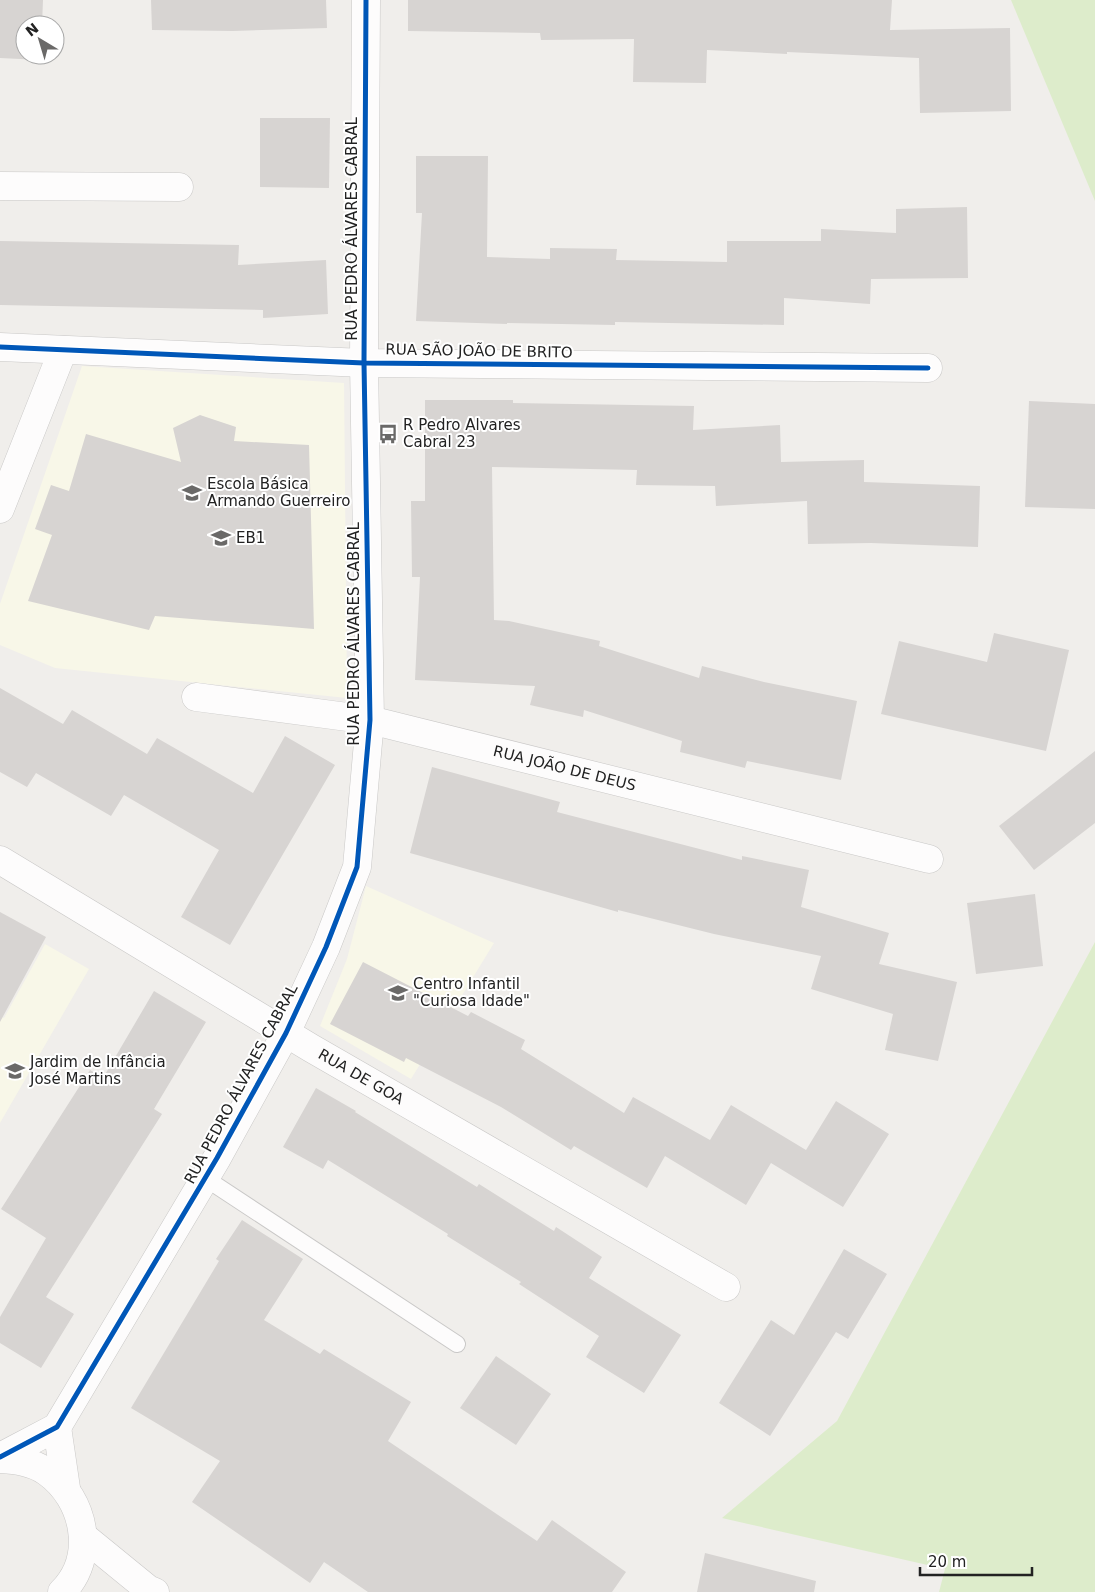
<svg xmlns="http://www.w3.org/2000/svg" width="1095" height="1592" font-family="'DejaVu Sans',sans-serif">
<rect width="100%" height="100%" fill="#f0eeeb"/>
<g fill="#f8f7e8">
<path d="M 82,366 L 344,383 L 347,698 L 55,668 L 0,645 L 0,604 Z"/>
<path d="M 366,886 L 494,943 L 411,1079 L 320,1026 L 347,959 Z"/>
<path d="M 45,944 L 89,969 L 0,1123 L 0,1016 L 4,1018 Z"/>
</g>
<g fill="#ddeccb">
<path d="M 1011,0 L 1095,0 L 1095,201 Z"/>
<path d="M 1095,942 L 1095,1592 L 939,1592 L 945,1569 L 722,1518 L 837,1421 Z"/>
</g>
<g fill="#d7d4d2">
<path d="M 0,0 L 43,0 L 42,25 L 25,25 L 25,55 L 41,55 L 41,60 L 0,58 Z"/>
<path d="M 151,0 L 326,0 L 327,28 L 233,31 L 152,30 Z"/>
<path d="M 408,0 L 892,0 L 890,30 L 1010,28 L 1011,111 L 920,113 L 919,58 L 787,52 L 787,54 L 707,50 L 706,83 L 633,82 L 634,39 L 541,40 L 540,33 L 408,31 Z"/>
<path d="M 260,118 L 330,118 L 329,188 L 260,187 Z"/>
<path d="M 416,156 L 488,156 L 487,257 L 550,259 L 550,248 L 617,249 L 616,260 L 727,262 L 727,241 L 821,241 L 821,229 L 896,233 L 896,209 L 967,207 L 968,278 L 871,279 L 870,304 L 784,298 L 784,325 L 615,322 L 615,325 L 507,323 L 507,324 L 416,321 L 422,213 L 416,213 Z"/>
<path d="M 0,241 L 239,245 L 238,265 L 326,260 L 328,314 L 263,318 L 263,310 L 0,305 Z"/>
<path d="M 425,400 L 513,400 L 513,403 L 694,406 L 693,430 L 780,425 L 781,462 L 864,460 L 864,482 L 980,486 L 978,547 L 871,543 L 808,544 L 807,501 L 716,506 L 715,486 L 636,485 L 637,470 L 492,467 L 494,620 L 509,621 L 600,641 L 599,646 L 699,678 L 702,666 L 764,682 L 857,701 L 841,780 L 747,761 L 745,768 L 680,752 L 682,741 L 584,710 L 583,717 L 530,705 L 535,686 L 415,680 L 420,577 L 412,577 L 411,501 L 425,501 Z"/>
<path d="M 1029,401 L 1095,404 L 1095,509 L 1025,507 Z"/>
<path d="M 200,415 L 236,427 L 234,441 L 309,445 L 314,629 L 155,616 L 149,630 L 28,601 L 52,535 L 35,529 L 51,485 L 69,491 L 86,434 L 181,462 L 173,428 Z"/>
<path d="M 994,633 L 1069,650 L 1046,751 L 881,714 L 899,641 L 987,662 Z"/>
<path d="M 0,688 L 63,724 L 72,710 L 147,754 L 157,738 L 253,793 L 285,736 L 335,765 L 230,945 L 181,917 L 219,850 L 124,795 L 111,816 L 36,773 L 27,787 L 0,772 Z"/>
<path d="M 1095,751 L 1095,823 L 1034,870 L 999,826 Z"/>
<path d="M 432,767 L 560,802 L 557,812 L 742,860 L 742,856 L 809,870 L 801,907 L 889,933 L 879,964 L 957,982 L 938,1061 L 885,1050 L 893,1014 L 811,989 L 821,956 L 714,934 L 618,910 L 618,912 L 410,853 Z"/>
<path d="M 1035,894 L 1043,966 L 976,974 L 967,903 Z"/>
<path d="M 0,912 L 46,937 L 0,1022 Z"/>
<path d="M 363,962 L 468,1016 L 471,1012 L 525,1040 L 521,1049 L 624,1113 L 633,1097 L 710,1140 L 731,1105 L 806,1150 L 836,1101 L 889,1134 L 843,1207 L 771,1163 L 746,1205 L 665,1156 L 647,1188 L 574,1146 L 571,1150 L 501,1107 L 406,1058 L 404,1062 L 330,1024 Z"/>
<path d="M 154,991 L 206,1022 L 154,1109 L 162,1114 L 46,1297 L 74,1314 L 41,1368 L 0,1343 L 0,1317 L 46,1238 L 1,1209 L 90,1070 L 103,1078 Z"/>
<path d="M 316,1088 L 356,1111 L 355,1112 L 477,1187 L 479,1184 L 554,1231 L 556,1227 L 602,1257 L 589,1278 L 681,1335 L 644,1393 L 586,1357 L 599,1336 L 519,1284 L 521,1282 L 447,1236 L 448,1234 L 328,1160 L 323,1169 L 283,1147 Z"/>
<path d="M 242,1220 L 303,1259 L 264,1320 L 320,1354 L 324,1349 L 411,1402 L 388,1441 L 537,1541 L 552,1520 L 626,1572 L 612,1592 L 368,1592 L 324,1562 L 310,1583 L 192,1502 L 220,1461 L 131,1408 L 219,1261 L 216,1259 Z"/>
<path d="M 844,1249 L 887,1274 L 848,1339 L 836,1332 L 770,1436 L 719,1403 L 771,1320 L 794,1335 Z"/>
<path d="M 496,1356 L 551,1394 L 516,1445 L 460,1408 Z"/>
<path d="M 705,1553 L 816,1581 L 814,1592 L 697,1592 Z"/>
</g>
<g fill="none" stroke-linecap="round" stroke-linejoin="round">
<defs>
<path id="service" d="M 205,1178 L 457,1344"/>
<g id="minor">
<path d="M 0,186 L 179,187"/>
<path d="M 0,347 L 364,363 L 928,368"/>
<path d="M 0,509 L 63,350"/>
<path id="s1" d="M 196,697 L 370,720 L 929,859"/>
<path id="s2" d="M 0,860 L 311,1048 L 726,1287"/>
<path d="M 57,1427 L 66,1488"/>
<path d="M 0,1457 L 57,1427 L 217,1158 L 286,1033 L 326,947 L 357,867 L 370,720 L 364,363 L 366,0"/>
</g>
<g id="tertiary">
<path d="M 0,1459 C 16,1460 33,1462 47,1472 C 85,1499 97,1557 62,1592"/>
<path d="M 83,1536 L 148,1589 L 155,1592"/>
</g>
</defs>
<use href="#service" stroke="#c9c8c7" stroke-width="18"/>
<use href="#minor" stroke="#c9c8c7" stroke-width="29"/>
<use href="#tertiary" stroke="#c9c8c7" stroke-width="29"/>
<use href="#service" stroke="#fdfcfc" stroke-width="16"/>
<use href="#minor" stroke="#fdfcfc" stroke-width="28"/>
<use href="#tertiary" stroke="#fdfcfc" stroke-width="28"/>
<defs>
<g id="cycleway">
<path d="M 0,347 L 364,363 L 928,368"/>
<path d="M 0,1457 L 57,1427 L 217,1158 L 286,1033 L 326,947 L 357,867 L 370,720 L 364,363 L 366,0"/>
</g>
</defs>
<use href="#cycleway" stroke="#fff" stroke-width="8"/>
<use href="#cycleway" stroke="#0057b8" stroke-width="5"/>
</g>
<defs>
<symbol id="bus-bare" viewBox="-9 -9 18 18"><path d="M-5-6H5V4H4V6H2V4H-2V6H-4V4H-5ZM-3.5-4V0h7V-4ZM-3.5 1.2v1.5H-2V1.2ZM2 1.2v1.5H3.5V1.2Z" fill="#6a6968" stroke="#fff" stroke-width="2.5" paint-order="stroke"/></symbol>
<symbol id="school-bare" viewBox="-9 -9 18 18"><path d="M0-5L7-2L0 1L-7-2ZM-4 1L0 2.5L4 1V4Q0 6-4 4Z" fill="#6a6968" stroke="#fff" stroke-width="2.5" paint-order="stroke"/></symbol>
</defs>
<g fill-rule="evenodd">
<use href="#bus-bare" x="374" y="420" width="28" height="28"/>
<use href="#school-bare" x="178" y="479" width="28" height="28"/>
<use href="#school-bare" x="207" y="524" width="28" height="28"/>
<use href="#school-bare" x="384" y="979" width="28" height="28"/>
<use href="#school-bare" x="1" y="1057" width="28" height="28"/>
</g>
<g text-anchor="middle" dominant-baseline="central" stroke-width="4" stroke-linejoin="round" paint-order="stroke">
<g font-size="15" fill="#222" stroke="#fff">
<text transform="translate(352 229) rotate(-90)">RUA PEDRO ÁLVARES CABRAL</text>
<text transform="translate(479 351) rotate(1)">RUA SÃO JOÃO DE BRITO</text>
<text transform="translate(354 634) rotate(-90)">RUA PEDRO ÁLVARES CABRAL</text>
<text stroke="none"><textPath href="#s1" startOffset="376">RUA JOÃO DE DEUS</textPath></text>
<text stroke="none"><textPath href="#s2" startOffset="421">RUA DE GOA</textPath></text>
<text transform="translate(241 1084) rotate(-62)">RUA PEDRO ÁLVARES CABRAL</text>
</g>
<g font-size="15" fill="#222" stroke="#fff" text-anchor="start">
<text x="403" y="425">R Pedro Alvares<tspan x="403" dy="17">Cabral 23</tspan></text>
<text x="207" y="484">Escola Básica<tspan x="207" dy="17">Armando Guerreiro</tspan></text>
<text x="236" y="538">EB1</text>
<text x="413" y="984">Centro Infantil<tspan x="413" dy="17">"Curiosa Idade"</tspan></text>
<text x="30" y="1062">Jardim de Infância<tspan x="30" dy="17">José Martins</tspan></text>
</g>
</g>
<g transform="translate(40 40) rotate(322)"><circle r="24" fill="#ffffff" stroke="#a7a7a7"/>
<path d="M0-4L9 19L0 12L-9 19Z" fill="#6a6968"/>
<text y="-8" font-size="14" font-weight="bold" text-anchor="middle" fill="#222222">N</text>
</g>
<path d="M920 1567v8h112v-8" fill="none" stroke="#222222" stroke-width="2.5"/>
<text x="928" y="1567" font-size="15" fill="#222222" stroke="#ffffff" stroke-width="4" paint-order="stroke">20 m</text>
</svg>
